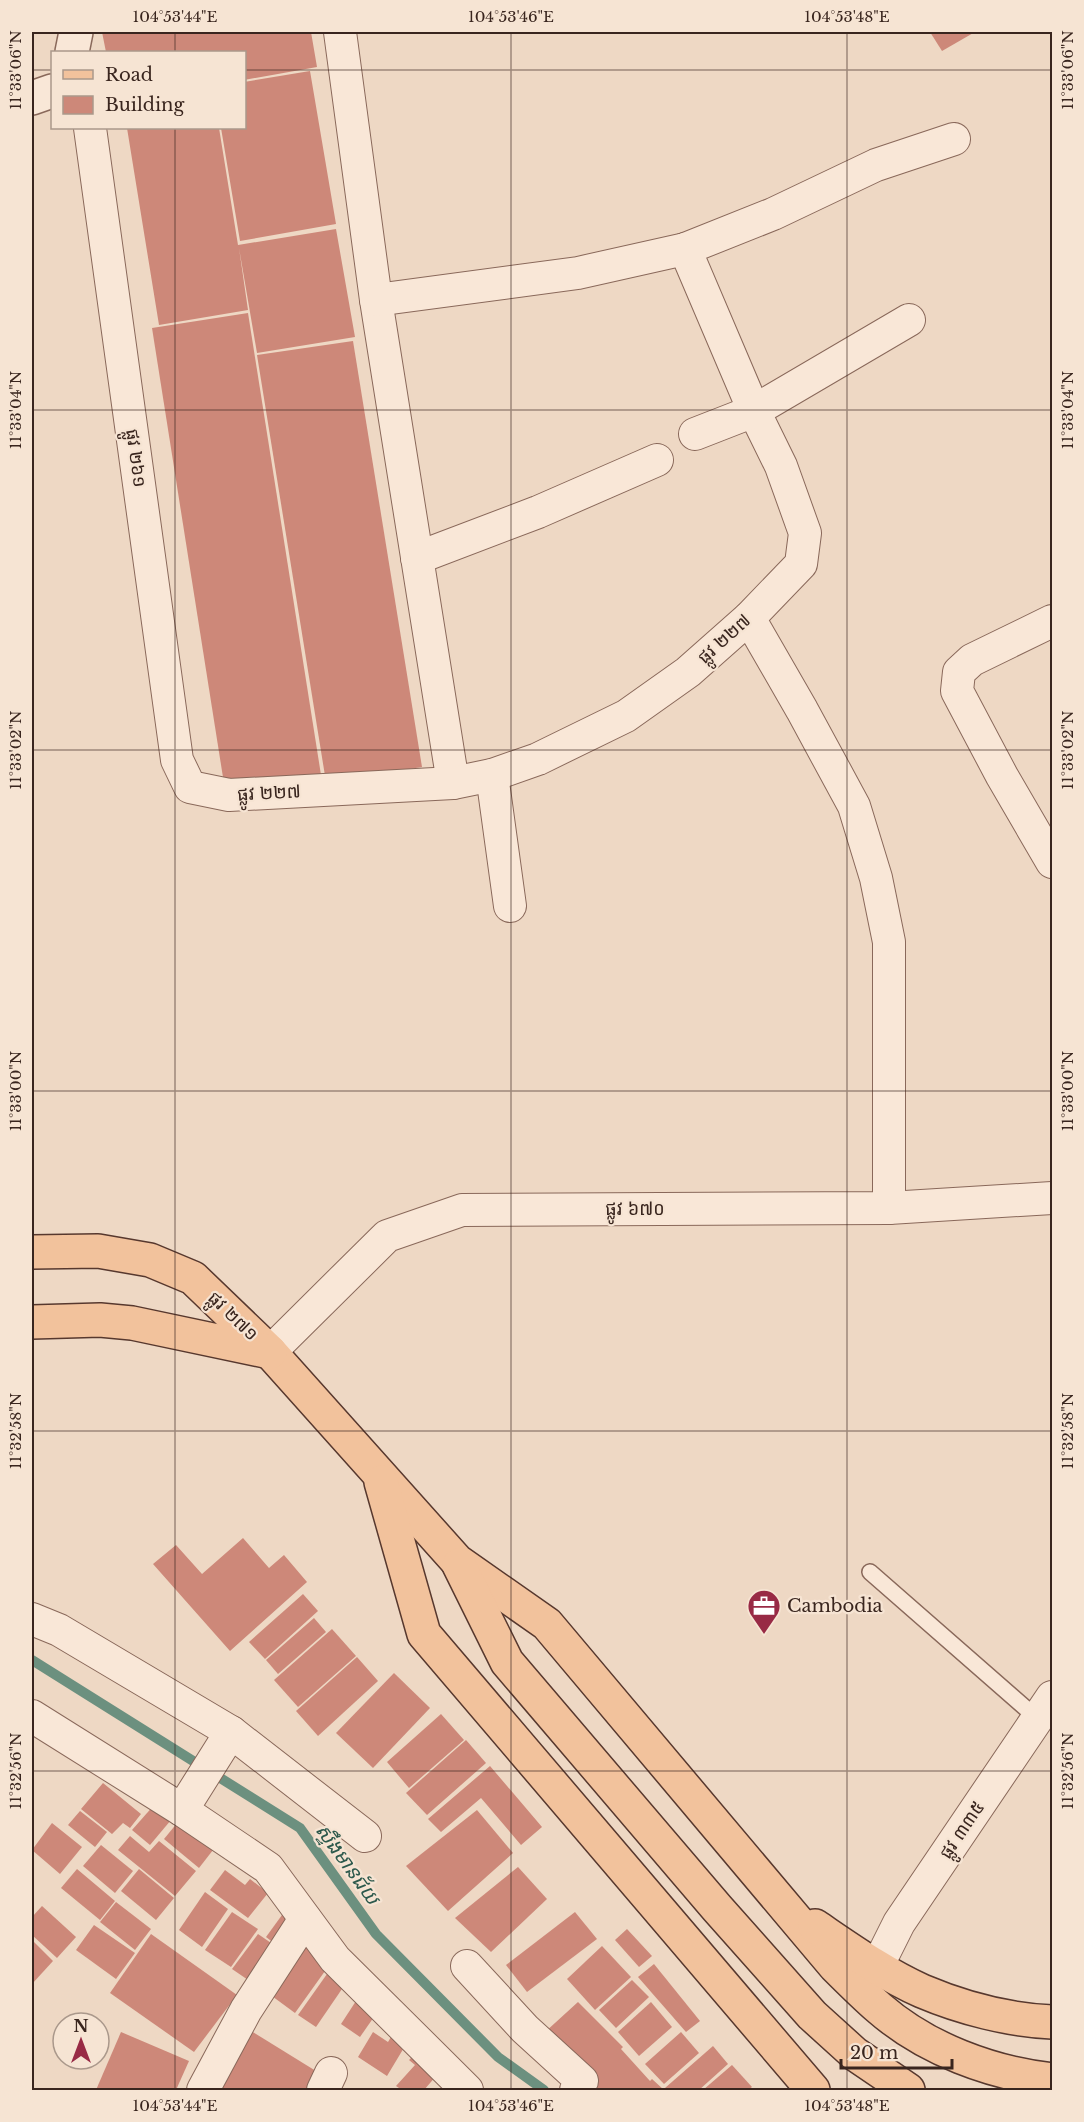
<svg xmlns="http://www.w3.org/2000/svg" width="1084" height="2122" font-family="'Libre Baskerville','Noto Sans Khmer',serif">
<rect width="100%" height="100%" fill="#eed8c4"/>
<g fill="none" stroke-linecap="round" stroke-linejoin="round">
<path stroke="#6c907f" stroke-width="10" d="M 32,1660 L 300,1828 L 376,1934 L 498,2057 L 544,2090"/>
</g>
<g fill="#cd8879">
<path d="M 102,32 L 311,32 L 317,67 L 244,80 L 244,52 L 106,52 Z"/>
<path d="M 930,32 L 975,32 L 942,51 Z"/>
<path d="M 310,71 L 336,224 L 240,241 L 221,128 L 244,128 L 244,82 Z"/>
<path d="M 127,128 L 219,128 L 238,245 L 336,229 L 355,337 L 257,353 L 239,248 L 248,310 L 159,325 Z"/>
<path d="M 248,313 L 321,775 L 225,790 L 152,328 Z"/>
<path d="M 353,341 L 422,767 L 326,782 L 257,355 Z"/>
<path d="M 243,1538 L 269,1568 L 284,1555 L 307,1582 L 230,1651 L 153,1564 L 176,1545 L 202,1574 Z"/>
<path d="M 303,1594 L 318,1611 L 265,1659 L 249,1642 Z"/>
<path d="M 314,1618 L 326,1632 L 278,1674 L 266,1660 Z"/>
<path d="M 332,1629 L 356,1656 L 298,1707 L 274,1680 Z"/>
<path d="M 357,1657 L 378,1681 L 318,1736 L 296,1711 Z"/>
<path d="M 394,1673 L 430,1708 L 373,1768 L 336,1733 Z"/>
<path d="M 441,1714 L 464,1740 L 409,1788 L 387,1762 Z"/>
<path d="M 466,1740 L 486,1763 L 427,1815 L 406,1793 Z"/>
<path d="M 490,1766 L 542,1827 L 521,1845 L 481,1798 L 441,1832 L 428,1819 Z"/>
<path d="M 103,1783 L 141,1814 L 130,1828 L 123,1823 L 112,1834 L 81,1809 Z"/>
<path d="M 155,1804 L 171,1820 L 150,1845 L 132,1830 Z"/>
<path d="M 477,1810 L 513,1853 L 448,1911 L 406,1866 Z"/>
<path d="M 80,1811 L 107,1832 L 95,1847 L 68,1825 Z"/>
<path d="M 178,1822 L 213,1850 L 199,1868 L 164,1839 Z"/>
<path d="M 52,1823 L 82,1847 L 60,1874 L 32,1850 Z"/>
<path d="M 130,1836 L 149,1852 L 159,1841 L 196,1871 L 175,1896 L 118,1850 Z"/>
<path d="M 101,1845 L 133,1871 L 115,1893 L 83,1866 Z"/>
<path d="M 518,1867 L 547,1899 L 491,1952 L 455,1918 Z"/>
<path d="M 77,1869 L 115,1901 L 100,1920 L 61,1888 Z"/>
<path d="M 139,1869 L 174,1898 L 156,1920 L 121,1891 Z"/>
<path d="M 225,1870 L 245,1885 L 250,1879 L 268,1893 L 248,1918 L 210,1890 Z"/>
<path d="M 205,1892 L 228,1909 L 202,1947 L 179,1930 Z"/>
<path d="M 116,1902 L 151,1929 L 135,1950 L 100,1922 Z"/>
<path d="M 42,1906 L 76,1937 L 57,1958 L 32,1935 L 32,1917 Z"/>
<path d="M 232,1912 L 258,1929 L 231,1967 L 205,1950 Z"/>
<path d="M 575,1912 L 597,1939 L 527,1992 L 506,1965 Z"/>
<path d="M 282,1915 L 296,1926 L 275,1944 L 266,1937 Z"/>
<path d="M 94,1925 L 135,1953 L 116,1979 L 76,1950 Z"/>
<path d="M 627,1929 L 652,1956 L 639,1967 L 615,1940 Z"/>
<path d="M 151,1934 L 237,1995 L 194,2052 L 110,1993 Z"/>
<path d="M 258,1934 L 274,1945 L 254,1984 L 232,1969 Z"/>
<path d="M 32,1940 L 53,1961 L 32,1984 Z"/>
<path d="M 296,1940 L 330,1964 L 295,2013 L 261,1988 Z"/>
<path d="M 602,1946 L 631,1977 L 595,2010 L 567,1979 Z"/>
<path d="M 654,1964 L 700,2021 L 686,2032 L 638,1977 Z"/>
<path d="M 327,1974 L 344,1986 L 316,2027 L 298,2015 Z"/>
<path d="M 632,1980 L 649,1997 L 616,2028 L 599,2010 Z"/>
<path d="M 356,2001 L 376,2014 L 360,2037 L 341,2024 Z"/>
<path d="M 578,2002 L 623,2047 L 621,2049 L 650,2081 L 652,2079 L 664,2090 L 598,2090 L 544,2033 Z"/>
<path d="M 651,2002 L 672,2027 L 639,2056 L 618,2032 Z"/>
<path d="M 248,2029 L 324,2076 L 317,2090 L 210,2090 Z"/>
<path d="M 121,2032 L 189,2061 L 176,2090 L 96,2090 Z"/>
<path d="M 373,2032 L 388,2042 L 391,2037 L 405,2046 L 387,2076 L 358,2057 Z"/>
<path d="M 681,2032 L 699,2053 L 664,2084 L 645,2064 Z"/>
<path d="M 713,2046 L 728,2064 L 699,2090 L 667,2090 L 665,2088 Z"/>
<path d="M 414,2055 L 437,2075 L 424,2090 L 402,2090 L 396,2086 L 415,2065 L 409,2060 Z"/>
<path d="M 732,2065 L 752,2087 L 748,2090 L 703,2090 Z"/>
</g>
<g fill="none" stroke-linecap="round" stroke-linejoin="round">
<defs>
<path id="service" d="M 870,1572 L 1038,1719"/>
<g id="minor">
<path d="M 340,32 L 376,300 L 453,783"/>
<path d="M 90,128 L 177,760 L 190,787 L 229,795 L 453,783 L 492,775 L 538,759 L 626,716 L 688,672 L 749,618 L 801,564 L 805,533 L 781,466 L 754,411 L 685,249"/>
<path d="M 376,300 L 578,273 L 685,249 L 773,214 L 876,165 L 954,139"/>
<path d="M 695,434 L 754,411 L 909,320"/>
<path d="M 417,558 L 538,512 L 657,460"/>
<path d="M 749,618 L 802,710 L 854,806 L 876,878 L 889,942 L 889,1208"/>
<path d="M 1052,621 L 972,660 L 959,672 L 957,691 L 1002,776 L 1052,862"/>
<path d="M 492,775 L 510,906"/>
<path d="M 270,1352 L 387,1236 L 462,1210 L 889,1208 L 1052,1198"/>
<path d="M 32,1619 L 59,1630 L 231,1732 L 365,1836"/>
<path d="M 32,1716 L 182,1810 L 268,1868 L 335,1959 L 467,2090"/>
<path d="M 182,1810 L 231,1732"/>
<path d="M 467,1966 L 525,2029 L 582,2081 L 576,2090"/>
<path d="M 877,1967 L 899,1923 L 1052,1697"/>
<path d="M 203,2090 L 246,2010 L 305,1919"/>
<path d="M 323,2090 L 331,2073"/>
</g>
<g id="tertiary">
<path d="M 72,52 L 76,32"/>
<path d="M 32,98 L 52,91"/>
</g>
<g id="primary">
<path d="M 32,1252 L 98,1251 L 150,1260 L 193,1278 L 270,1352 L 457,1561 L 547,1624 L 835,1966 C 849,1980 864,1995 879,2008 C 926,2049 991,2073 1052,2080"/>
<path d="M 32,1322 L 100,1320 L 132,1323 L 270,1352"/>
<path d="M 381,1482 L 424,1634 L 813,2090"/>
<path d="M 459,1565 L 507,1662 L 717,1908 L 812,2015 L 855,2054 L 908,2090"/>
<path d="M 815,1926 C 849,1949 884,1974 922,1991 C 962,2008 1009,2020 1052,2022"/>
</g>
</defs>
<use href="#service" stroke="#89685a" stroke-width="18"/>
<use href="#minor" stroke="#89685a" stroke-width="34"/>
<use href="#tertiary" stroke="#89685a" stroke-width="36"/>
<use href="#primary" stroke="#57382e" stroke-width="36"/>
<use href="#service" stroke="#f9e7d7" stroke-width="15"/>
<use href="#minor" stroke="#f9e7d7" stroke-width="32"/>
<use href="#tertiary" stroke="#f9e7d7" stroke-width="33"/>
<use href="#primary" stroke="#f2c29c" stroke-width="33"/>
</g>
<path fill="none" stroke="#39251e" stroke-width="1.5" stroke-opacity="0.45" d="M 175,32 L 175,52M 511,32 L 511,2090M 847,32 L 847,2090M 32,70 L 52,70M 244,70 L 1052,70M 175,128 L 175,2090M 32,410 L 1052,410M 32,750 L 1052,750M 32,1091 L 1052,1091M 32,1431 L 1052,1431M 32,1771 L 1052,1771"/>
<defs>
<symbol id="office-pin" viewBox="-11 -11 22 30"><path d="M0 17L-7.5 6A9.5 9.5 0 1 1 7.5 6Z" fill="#982a45" stroke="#f6e4d3"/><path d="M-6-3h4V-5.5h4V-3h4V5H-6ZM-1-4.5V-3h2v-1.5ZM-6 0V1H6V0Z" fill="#fff"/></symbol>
</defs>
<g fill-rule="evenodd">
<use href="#office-pin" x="745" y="1587" width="38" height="52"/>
</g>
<g text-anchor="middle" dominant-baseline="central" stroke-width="4.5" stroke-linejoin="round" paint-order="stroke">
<g font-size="18" fill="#39251e" stroke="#f6e4d3">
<text transform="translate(136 458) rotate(82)">ផ្លូវ ២៦១</text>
<text transform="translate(724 639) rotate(-42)">ផ្លូវ ២២៧</text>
<text transform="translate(269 793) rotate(-3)">ផ្លូវ ២២៧</text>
<text x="635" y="1209">ផ្លូវ ៦៧០</text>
<text transform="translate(233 1316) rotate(44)">ផ្លូវ ២៧១</text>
<text transform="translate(962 1830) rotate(-56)">ផ្លូវ ៣៣៥</text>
</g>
<g font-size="18" fill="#39251e" stroke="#f6e4d3" text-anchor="start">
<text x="787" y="1606">Cambodia</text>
</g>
<g font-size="20" font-style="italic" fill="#2d594c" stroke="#f6e4d3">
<text transform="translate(348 1864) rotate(54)">ស្ទឹងមានជ័យ</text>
</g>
</g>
<rect width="1084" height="2122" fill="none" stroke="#f6e4d3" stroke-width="66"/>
<rect x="51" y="51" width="195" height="78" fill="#f6e4d3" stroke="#aa988b" stroke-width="1.5"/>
<rect x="63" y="70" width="30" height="9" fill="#f2c29c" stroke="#aa988b" stroke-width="1.5"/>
<text x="105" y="81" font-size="18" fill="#39251e">Road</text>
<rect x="63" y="96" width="30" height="18" fill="#cd8879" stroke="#aa988b" stroke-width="1.5"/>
<text x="105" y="111" font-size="18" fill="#39251e">Building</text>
<g transform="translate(81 2041)"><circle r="28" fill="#f6e4d3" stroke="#aa988b" stroke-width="1.5"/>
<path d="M0-4.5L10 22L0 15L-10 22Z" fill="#982a45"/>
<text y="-9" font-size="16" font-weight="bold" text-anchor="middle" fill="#39251e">N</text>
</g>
<path d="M841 2059v9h111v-9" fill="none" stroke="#39251e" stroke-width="3"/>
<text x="850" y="2059" font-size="18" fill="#39251e" stroke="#f6e4d3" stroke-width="4.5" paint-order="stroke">20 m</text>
<rect x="33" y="33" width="1018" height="2056" fill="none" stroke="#39251e" stroke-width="2"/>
<g font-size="15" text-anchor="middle" fill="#39251e">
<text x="175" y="22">104°53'44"E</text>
<text x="511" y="22">104°53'46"E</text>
<text x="847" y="22">104°53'48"E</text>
<text transform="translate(16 70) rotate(-90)" y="5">11°33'06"N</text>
<text transform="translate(1068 70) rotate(-90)" y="5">11°33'06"N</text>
<text transform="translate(16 410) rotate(-90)" y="5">11°33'04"N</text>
<text transform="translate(1068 410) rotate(-90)" y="5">11°33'04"N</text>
<text transform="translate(16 750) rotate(-90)" y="5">11°33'02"N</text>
<text transform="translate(1068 750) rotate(-90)" y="5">11°33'02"N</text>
<text transform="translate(16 1091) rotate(-90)" y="5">11°33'00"N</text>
<text transform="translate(1068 1091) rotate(-90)" y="5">11°33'00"N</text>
<text transform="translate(16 1431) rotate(-90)" y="5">11°32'58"N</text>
<text transform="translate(1068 1431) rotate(-90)" y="5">11°32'58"N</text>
<text transform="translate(16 1771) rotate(-90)" y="5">11°32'56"N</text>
<text transform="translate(1068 1771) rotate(-90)" y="5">11°32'56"N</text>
<text x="175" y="2111">104°53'44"E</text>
<text x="511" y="2111">104°53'46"E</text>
<text x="847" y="2111">104°53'48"E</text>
</g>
</svg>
